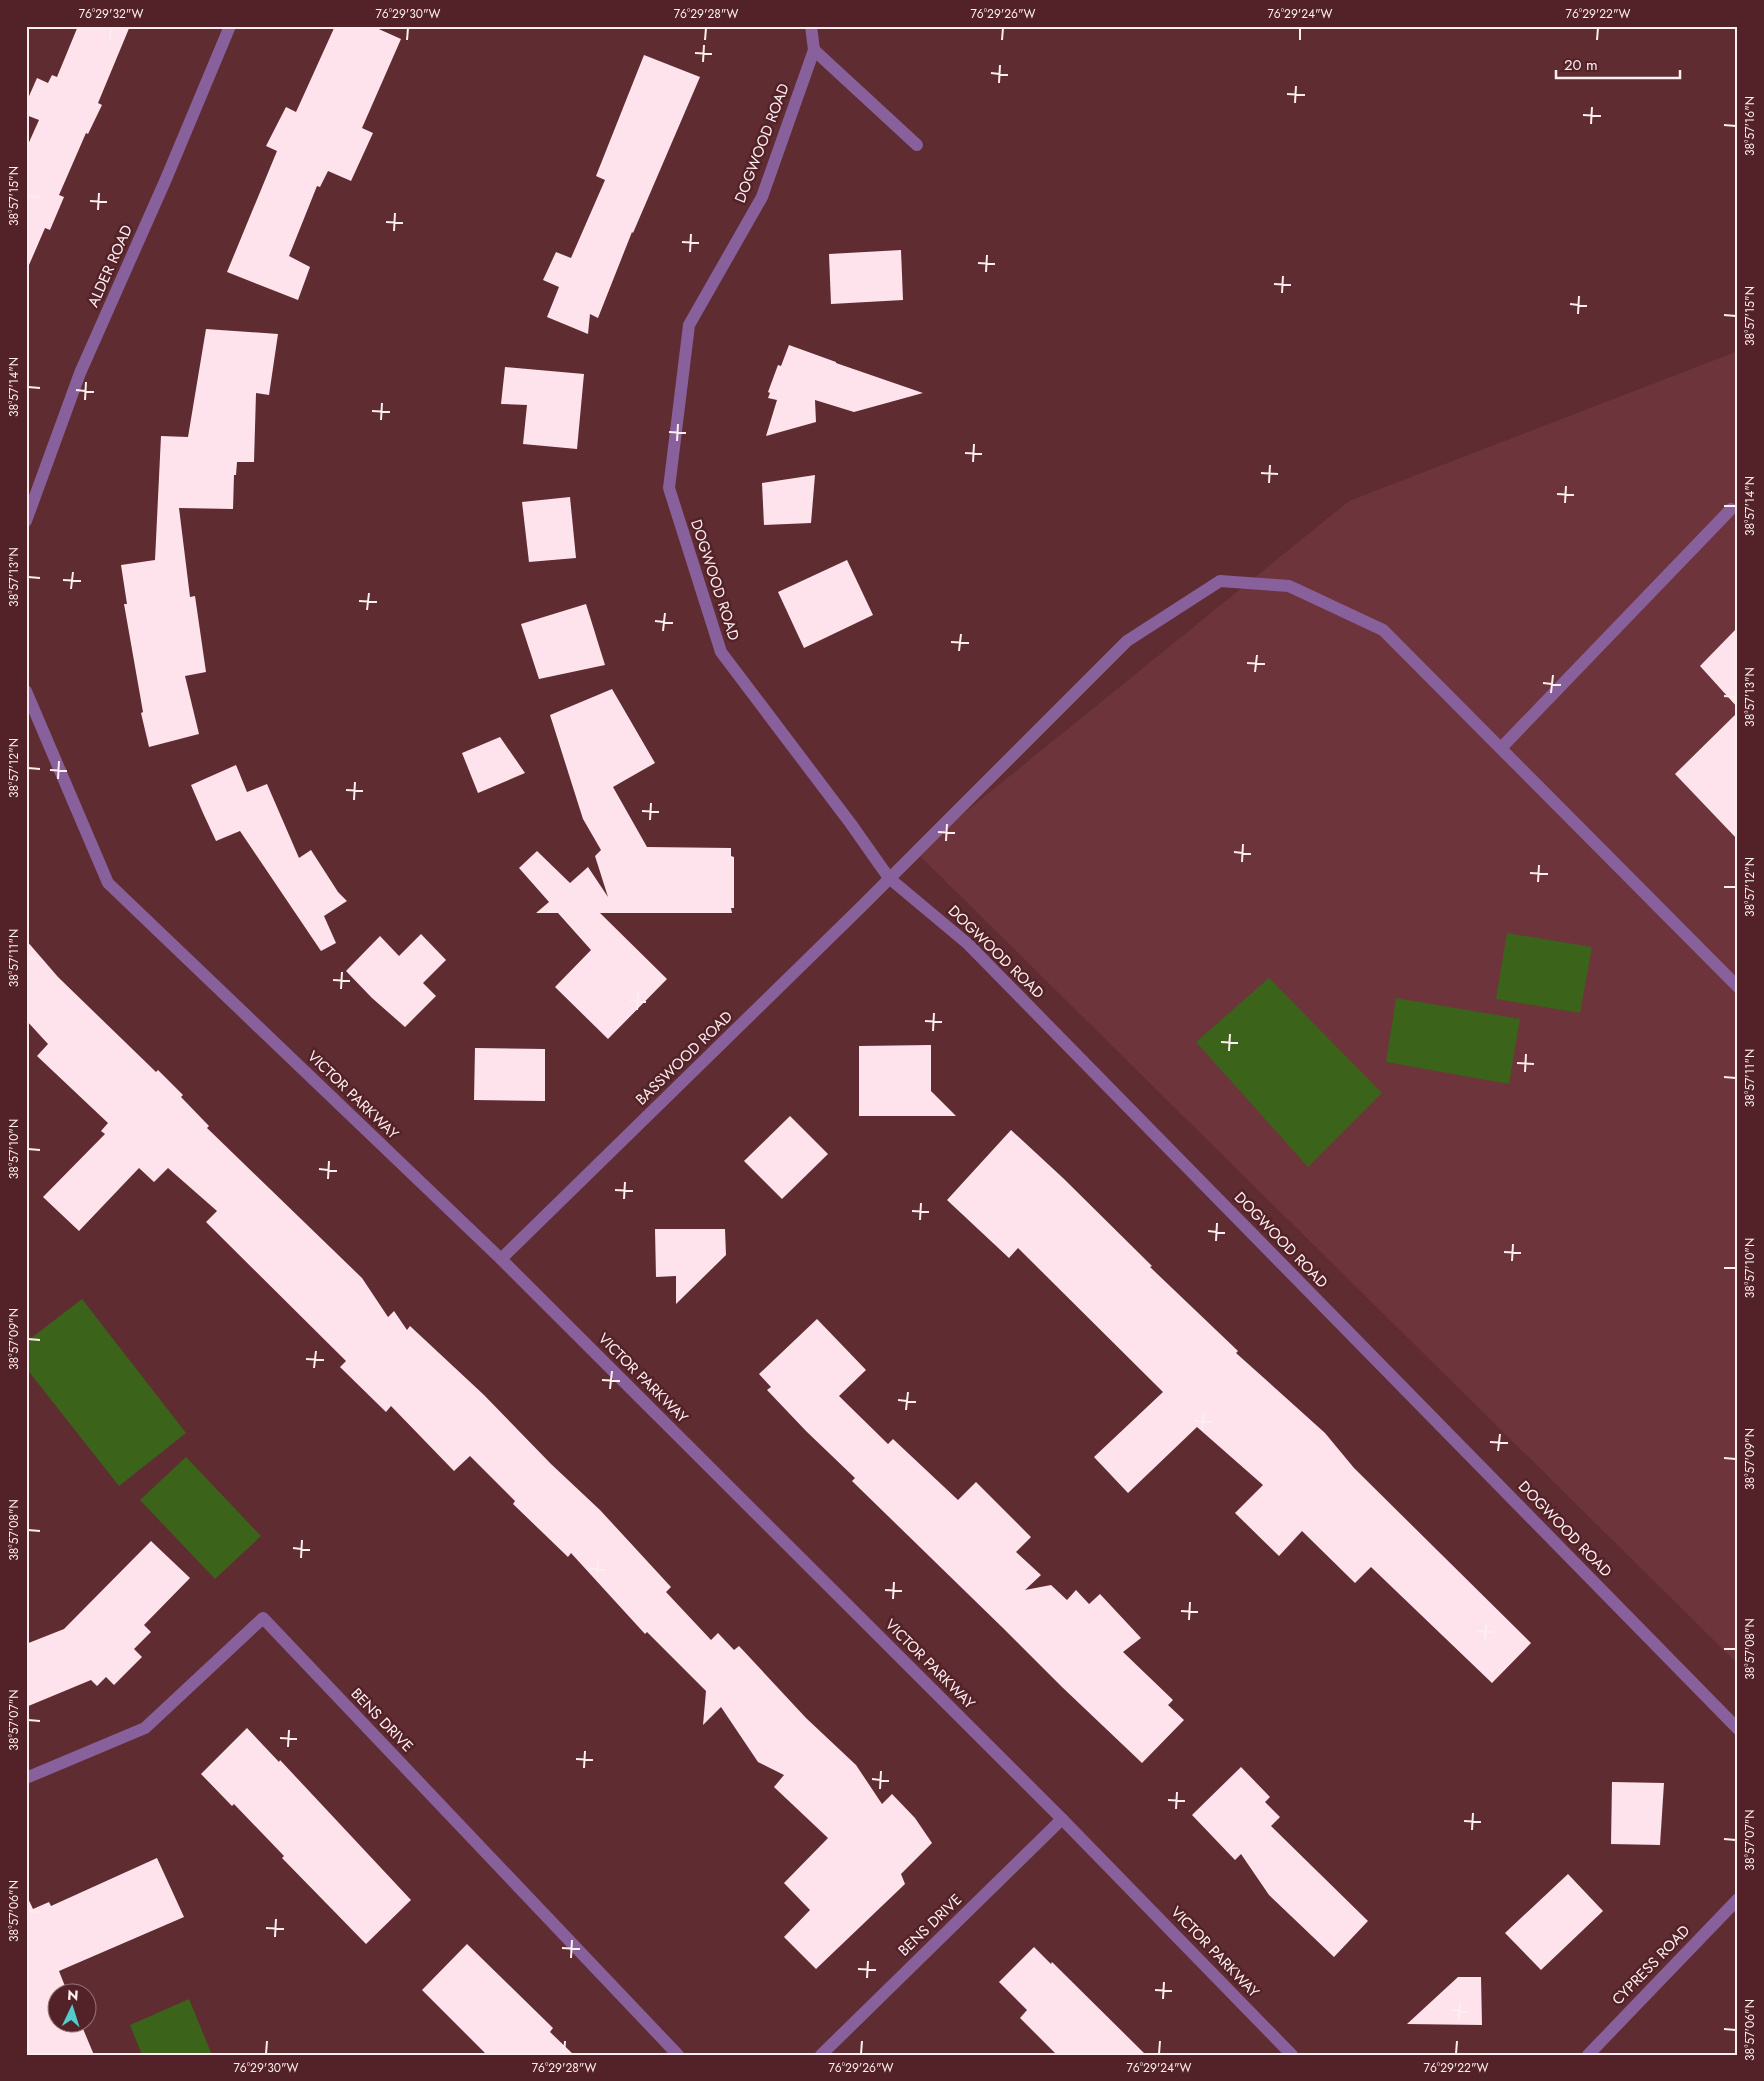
<svg xmlns="http://www.w3.org/2000/svg" width="1764" height="2081" font-family="Jost,sans-serif">
<rect width="100%" height="100%" fill="#5f2c32"/>
<path fill="#6e343b" d="M 1738,351 L 1738,1664 L 916,852 L 1349,501 Z"/>
<g fill="#3b631a">
<path d="M 1507,933 L 1592,947 L 1580,1013 L 1496,999 Z"/>
<path d="M 1269,978 L 1382,1093 L 1308,1167 L 1196,1042 Z"/>
<path d="M 1396,998 L 1520,1019 L 1509,1084 L 1386,1062 Z"/>
<path d="M 82,1299 L 186,1433 L 119,1486 L 26,1368 L 26,1342 Z"/>
<path d="M 186,1457 L 261,1536 L 215,1579 L 140,1500 Z"/>
<path d="M 189,1999 L 212,2055 L 142,2055 L 130,2025 Z"/>
</g>
<g fill="#fee2ec">
<path d="M 78,26 L 130,26 L 98,103 L 102,105 L 88,134 L 86,133 L 59,195 L 64,197 L 50,230 L 45,228 L 26,272 L 26,149 L 39,120 L 26,115 L 26,103 L 37,78 L 48,83 L 52,75 L 57,77 Z"/>
<path d="M 335,26 L 372,26 L 401,39 L 362,128 L 373,133 L 351,181 L 328,171 L 320,187 L 317,186 L 289,256 L 310,267 L 298,300 L 227,272 L 277,151 L 266,146 L 286,107 L 296,112 Z"/>
<path d="M 644,55 L 700,77 L 633,233 L 632,232 L 598,318 L 590,314 L 588,334 L 547,317 L 559,287 L 543,280 L 556,252 L 571,258 L 605,180 L 596,176 Z"/>
<path d="M 901,250 L 903,300 L 831,304 L 829,254 Z"/>
<path d="M 206,329 L 278,334 L 269,395 L 256,393 L 254,462 L 237,462 L 236,475 L 234,475 L 233,509 L 179,508 L 190,597 L 195,596 L 206,672 L 185,676 L 199,734 L 149,747 L 141,713 L 143,712 L 124,604 L 127,604 L 121,565 L 155,560 L 161,436 L 188,437 Z"/>
<path d="M 789,345 L 836,362 L 836,363 L 923,393 L 854,412 L 815,400 L 816,422 L 766,436 L 777,400 L 768,398 L 770,393 L 768,392 L 778,365 L 781,366 Z"/>
<path d="M 505,367 L 584,374 L 577,449 L 523,444 L 527,405 L 501,404 Z"/>
<path d="M 815,475 L 811,523 L 764,525 L 762,483 Z"/>
<path d="M 570,497 L 576,558 L 529,562 L 522,502 Z"/>
<path d="M 847,560 L 873,615 L 804,648 L 778,592 Z"/>
<path d="M 586,604 L 605,665 L 539,679 L 521,624 Z"/>
<path d="M 1738,627 L 1738,708 L 1700,666 Z"/>
<path d="M 612,689 L 655,763 L 613,787 L 647,847 L 731,848 L 731,856 L 734,857 L 734,908 L 731,908 L 732,913 L 600,913 L 667,979 L 608,1039 L 555,987 L 591,950 L 558,913 L 536,913 L 549,902 L 519,868 L 537,851 L 570,883 L 588,867 L 608,897 L 595,856 L 601,850 L 583,819 L 550,715 Z"/>
<path d="M 1738,712 L 1738,840 L 1675,774 Z"/>
<path d="M 500,737 L 525,773 L 478,793 L 462,753 Z"/>
<path d="M 236,765 L 247,792 L 267,784 L 299,858 L 311,850 L 338,892 L 347,901 L 324,916 L 336,943 L 321,951 L 240,831 L 216,841 L 203,813 L 191,785 Z"/>
<path d="M 421,934 L 446,960 L 423,983 L 436,996 L 405,1027 L 372,998 L 346,971 L 380,936 L 399,956 Z"/>
<path d="M 26,940 L 58,977 L 156,1072 L 158,1070 L 183,1095 L 181,1097 L 209,1126 L 207,1128 L 362,1278 L 388,1317 L 394,1311 L 407,1330 L 410,1326 L 484,1395 L 551,1464 L 600,1510 L 671,1587 L 666,1592 L 711,1640 L 718,1633 L 734,1650 L 739,1646 L 806,1718 L 856,1765 L 882,1804 L 892,1794 L 915,1818 L 932,1843 L 901,1874 L 905,1884 L 816,1969 L 784,1937 L 810,1910 L 784,1883 L 828,1838 L 774,1787 L 784,1775 L 758,1762 L 721,1707 L 703,1725 L 706,1691 L 647,1632 L 645,1634 L 571,1553 L 568,1557 L 513,1504 L 515,1501 L 470,1456 L 454,1471 L 391,1406 L 386,1412 L 340,1367 L 346,1361 L 206,1222 L 217,1211 L 168,1168 L 154,1182 L 139,1168 L 79,1231 L 43,1197 L 105,1134 L 101,1131 L 108,1123 L 37,1056 L 48,1044 L 26,1020 Z"/>
<path d="M 931,1045 L 931,1091 L 956,1116 L 859,1116 L 859,1046 Z"/>
<path d="M 475,1048 L 545,1049 L 545,1101 L 474,1100 Z"/>
<path d="M 790,1116 L 828,1154 L 782,1199 L 744,1161 Z"/>
<path d="M 1011,1130 L 1063,1178 L 1152,1266 L 1150,1267 L 1238,1351 L 1236,1353 L 1325,1433 L 1354,1468 L 1531,1643 L 1492,1683 L 1371,1567 L 1355,1583 L 1302,1531 L 1279,1556 L 1235,1513 L 1263,1485 L 1197,1427 L 1128,1493 L 1094,1457 L 1163,1392 L 1018,1248 L 1009,1258 L 947,1200 Z"/>
<path d="M 655,1229 L 725,1229 L 726,1255 L 676,1304 L 676,1276 L 656,1277 Z"/>
<path d="M 817,1319 L 866,1370 L 839,1396 L 888,1444 L 893,1439 L 958,1500 L 976,1482 L 1031,1537 L 1016,1552 L 1041,1575 L 1025,1590 L 1051,1585 L 1067,1600 L 1076,1590 L 1089,1604 L 1100,1594 L 1141,1638 L 1123,1652 L 1173,1700 L 1168,1705 L 1184,1720 L 1142,1763 L 1062,1687 L 1005,1630 L 852,1481 L 855,1478 L 806,1431 L 767,1390 L 771,1387 L 759,1374 Z"/>
<path d="M 151,1541 L 190,1578 L 144,1625 L 151,1632 L 134,1649 L 142,1657 L 114,1685 L 106,1677 L 97,1686 L 91,1680 L 26,1707 L 26,1644 L 64,1629 Z"/>
<path d="M 247,1728 L 279,1762 L 280,1760 L 411,1900 L 366,1944 L 282,1858 L 284,1856 L 234,1804 L 232,1806 L 201,1774 Z"/>
<path d="M 1241,1767 L 1270,1797 L 1265,1802 L 1280,1817 L 1271,1826 L 1368,1921 L 1334,1957 L 1269,1895 L 1241,1854 L 1235,1860 L 1192,1815 Z"/>
<path d="M 1612,1782 L 1664,1783 L 1660,1845 L 1611,1844 Z"/>
<path d="M 157,1858 L 184,1917 L 59,1971 L 68,1994 L 58,1994 L 58,2024 L 81,2024 L 94,2055 L 26,2055 L 26,1894 L 33,1909 L 49,1902 L 51,1906 Z"/>
<path d="M 1568,1874 L 1603,1911 L 1541,1970 L 1505,1933 Z"/>
<path d="M 467,1944 L 553,2028 L 550,2032 L 574,2055 L 487,2055 L 422,1990 Z"/>
<path d="M 1034,1947 L 1051,1964 L 1052,1962 L 1146,2055 L 1057,2055 L 1020,2018 L 1027,2010 L 999,1982 Z"/>
<path d="M 1458,1977 L 1481,1977 L 1482,2025 L 1407,2024 Z"/>
</g>
<g fill="none" stroke-linecap="round" stroke-linejoin="round">
<g stroke="#88609b" stroke-width="12">
<path d="M 811,26 L 814,50 L 762,197 L 689,325 L 669,488 L 721,652 L 851,824 L 889,878 L 968,944 L 1738,1729"/>
<path d="M 814,50 L 917,145"/>
<path d="M 26,521 L 80,373 L 166,179 L 230,26"/>
<path d="M 26,691 L 108,883 L 501,1259 L 1062,1819 L 1292,2055"/>
<path d="M 1501,748 L 1731,509"/>
<path d="M 501,1259 L 859,909 L 1127,641 L 1220,581 L 1289,586 L 1383,630 L 1738,987"/>
<path d="M 26,1778 L 145,1728 L 263,1618 L 678,2055"/>
<path d="M 821,2055 L 1062,1819"/>
<path d="M 1588,2055 L 1738,1899"/>
</g>
</g>
<path fill="none" stroke="#fceeef" stroke-width="2" d="M 110,40 L 111,28M 407,40 L 408,28M 705,40 L 706,28M 1002,40 L 1003,28M 1300,40 L 1300,28M 1597,40 L 1598,28M 695,53 L 712,54M 703,62 L 704,45M 991,73 L 1008,75M 999,83 L 1000,65M 1287,94 L 1305,95M 1295,103 L 1296,86M 1583,115 L 1601,116M 1591,124 L 1592,107M 1724,125 L 1736,126M 28,196 L 40,197M 90,201 L 107,202M 98,210 L 99,193M 386,222 L 403,223M 394,231 L 395,213M 682,242 L 699,243M 690,252 L 691,234M 978,263 L 995,264M 986,272 L 987,255M 1274,284 L 1291,285M 1282,293 L 1283,276M 1570,304 L 1587,306M 1578,314 L 1579,296M 1724,315 L 1736,316M 28,387 L 40,388M 76,390 L 94,392M 85,400 L 86,382M 372,411 L 390,412M 381,420 L 382,403M 669,432 L 686,433M 677,441 L 678,424M 965,453 L 982,454M 973,462 L 974,444M 1261,473 L 1278,474M 1269,483 L 1270,465M 1557,494 L 1574,495M 1565,503 L 1566,486M 1724,506 L 1736,506M 28,577 L 40,578M 63,580 L 81,581M 71,589 L 73,572M 359,601 L 377,602M 367,610 L 369,593M 655,621 L 673,623M 663,631 L 665,613M 951,642 L 969,643M 959,651 L 961,634M 1247,663 L 1265,664M 1255,672 L 1257,655M 1543,683 L 1561,685M 1551,693 L 1553,675M 1724,696 L 1736,697M 28,768 L 40,769M 50,770 L 67,771M 58,779 L 59,761M 346,790 L 363,791M 354,800 L 355,782M 642,811 L 659,812M 650,820 L 651,803M 938,832 L 955,833M 946,841 L 947,824M 1234,852 L 1251,854M 1242,862 L 1243,844M 1530,873 L 1548,874M 1538,882 L 1539,865M 1724,887 L 1736,887M 28,958 L 40,959M 333,980 L 350,981M 341,989 L 342,972M 629,1000 L 646,1002M 637,1010 L 638,992M 925,1021 L 942,1022M 933,1031 L 934,1013M 1221,1042 L 1238,1043M 1229,1051 L 1230,1034M 1517,1063 L 1534,1064M 1525,1072 L 1526,1054M 1724,1077 L 1736,1078M 28,1149 L 40,1150M 319,1169 L 337,1171M 328,1179 L 329,1161M 615,1190 L 633,1191M 624,1199 L 625,1182M 912,1211 L 929,1212M 920,1220 L 921,1203M 1208,1231 L 1225,1233M 1216,1241 L 1217,1223M 1504,1252 L 1521,1253M 1512,1261 L 1513,1244M 1724,1268 L 1736,1268M 28,1339 L 40,1340M 306,1359 L 324,1360M 314,1368 L 316,1351M 602,1380 L 620,1381M 610,1389 L 612,1371M 898,1400 L 916,1402M 906,1410 L 908,1392M 1194,1421 L 1212,1422M 1202,1430 L 1204,1413M 1490,1442 L 1508,1443M 1498,1451 L 1500,1434M 1724,1458 L 1736,1459M 28,1530 L 40,1531M 293,1548 L 310,1550M 301,1558 L 302,1540M 589,1569 L 606,1570M 597,1578 L 598,1561M 885,1590 L 902,1591M 893,1599 L 894,1582M 1181,1611 L 1198,1612M 1189,1620 L 1190,1602M 1477,1631 L 1494,1632M 1485,1641 L 1486,1623M 1724,1649 L 1736,1649M 28,1720 L 40,1721M 280,1738 L 297,1739M 288,1747 L 289,1730M 576,1759 L 593,1760M 584,1768 L 585,1751M 872,1779 L 889,1781M 880,1789 L 881,1771M 1168,1800 L 1185,1801M 1176,1809 L 1177,1792M 1464,1821 L 1481,1822M 1472,1830 L 1473,1813M 1724,1839 L 1736,1840M 28,1911 L 40,1912M 266,1928 L 284,1929M 275,1937 L 276,1919M 562,1948 L 580,1949M 571,1958 L 572,1940M 858,1969 L 876,1970M 867,1978 L 868,1961M 1155,1990 L 1172,1991M 1163,1999 L 1164,1982M 1451,2010 L 1468,2012M 1459,2020 L 1460,2002M 1724,2029 L 1736,2030M 266,2054 L 267,2041M 564,2054 L 565,2041M 861,2054 L 862,2041M 1159,2054 L 1160,2041M 1456,2054 L 1457,2041"/>
<g text-anchor="middle" dominant-baseline="central" stroke-width="5" stroke-linejoin="round" paint-order="stroke">
<g font-size="15" fill="#fceeef" stroke="#532228">
<text transform="translate(762 143) rotate(-69)">DOGWOOD ROAD</text>
<text transform="translate(110 266) rotate(-66)">ALDER ROAD</text>
<text transform="translate(715 580) rotate(72)">DOGWOOD ROAD</text>
<text transform="translate(996 952) rotate(44)">DOGWOOD ROAD</text>
<text transform="translate(684 1058) rotate(-44)">BASSWOOD ROAD</text>
<text transform="translate(353 1095) rotate(44)">VICTOR PARKWAY</text>
<text transform="translate(1281 1240) rotate(46)">DOGWOOD ROAD</text>
<text transform="translate(643 1378) rotate(45)">VICTOR PARKWAY</text>
<text transform="translate(1565 1529) rotate(46)">DOGWOOD ROAD</text>
<text transform="translate(930 1664) rotate(45)">VICTOR PARKWAY</text>
<text transform="translate(382 1720) rotate(46)">BENS DRIVE</text>
<text transform="translate(930 1925) rotate(-44)">BENS DRIVE</text>
<text transform="translate(1215 1952) rotate(46)">VICTOR PARKWAY</text>
<text transform="translate(1651 1965) rotate(-46)">CYPRESS ROAD</text>
</g>
</g>
<rect width="1764" height="2081" fill="none" stroke="#532228" stroke-width="55"/>
<g transform="translate(72 2008) rotate(4)"><circle r="24" fill="#532228" stroke="#977478"/>
<path d="M0-4L9 19L0 12L-9 19Z" fill="#52cdcc"/>
<text y="-8" font-size="14" font-weight="bold" text-anchor="middle" fill="#fceeef">N</text>
</g>
<path d="M1556 70v8h124v-8" fill="none" stroke="#fceeef" stroke-width="2.5"/>
<text x="1564" y="70" font-size="15" fill="#fceeef" stroke="#532228" stroke-width="4" paint-order="stroke">20 m</text>
<rect x="28" y="28" width="1708" height="2026" fill="none" stroke="#fceeef" stroke-width="2"/>
<g font-size="12" text-anchor="middle" fill="#fceeef">
<text x="111" y="18">76°29'32"W</text>
<text x="408" y="18">76°29'30"W</text>
<text x="706" y="18">76°29'28"W</text>
<text x="1003" y="18">76°29'26"W</text>
<text x="1300" y="18">76°29'24"W</text>
<text x="1598" y="18">76°29'22"W</text>
<text transform="translate(1750 126) rotate(-90)" y="4">38°57'16"N</text>
<text transform="translate(14 196) rotate(-90)" y="4">38°57'15"N</text>
<text transform="translate(1750 316) rotate(-90)" y="4">38°57'15"N</text>
<text transform="translate(14 387) rotate(-90)" y="4">38°57'14"N</text>
<text transform="translate(1750 506) rotate(-90)" y="4">38°57'14"N</text>
<text transform="translate(14 577) rotate(-90)" y="4">38°57'13"N</text>
<text transform="translate(1750 697) rotate(-90)" y="4">38°57'13"N</text>
<text transform="translate(14 768) rotate(-90)" y="4">38°57'12"N</text>
<text transform="translate(1750 887) rotate(-90)" y="4">38°57'12"N</text>
<text transform="translate(14 958) rotate(-90)" y="4">38°57'11"N</text>
<text transform="translate(1750 1078) rotate(-90)" y="4">38°57'11"N</text>
<text transform="translate(14 1149) rotate(-90)" y="4">38°57'10"N</text>
<text transform="translate(1750 1268) rotate(-90)" y="4">38°57'10"N</text>
<text transform="translate(14 1339) rotate(-90)" y="4">38°57'09"N</text>
<text transform="translate(1750 1459) rotate(-90)" y="4">38°57'09"N</text>
<text transform="translate(14 1530) rotate(-90)" y="4">38°57'08"N</text>
<text transform="translate(1750 1649) rotate(-90)" y="4">38°57'08"N</text>
<text transform="translate(14 1720) rotate(-90)" y="4">38°57'07"N</text>
<text transform="translate(1750 1840) rotate(-90)" y="4">38°57'07"N</text>
<text transform="translate(14 1911) rotate(-90)" y="4">38°57'06"N</text>
<text transform="translate(1750 2030) rotate(-90)" y="4">38°57'06"N</text>
<text x="266" y="2072">76°29'30"W</text>
<text x="564" y="2072">76°29'28"W</text>
<text x="861" y="2072">76°29'26"W</text>
<text x="1159" y="2072">76°29'24"W</text>
<text x="1456" y="2072">76°29'22"W</text>
</g>
</svg>
